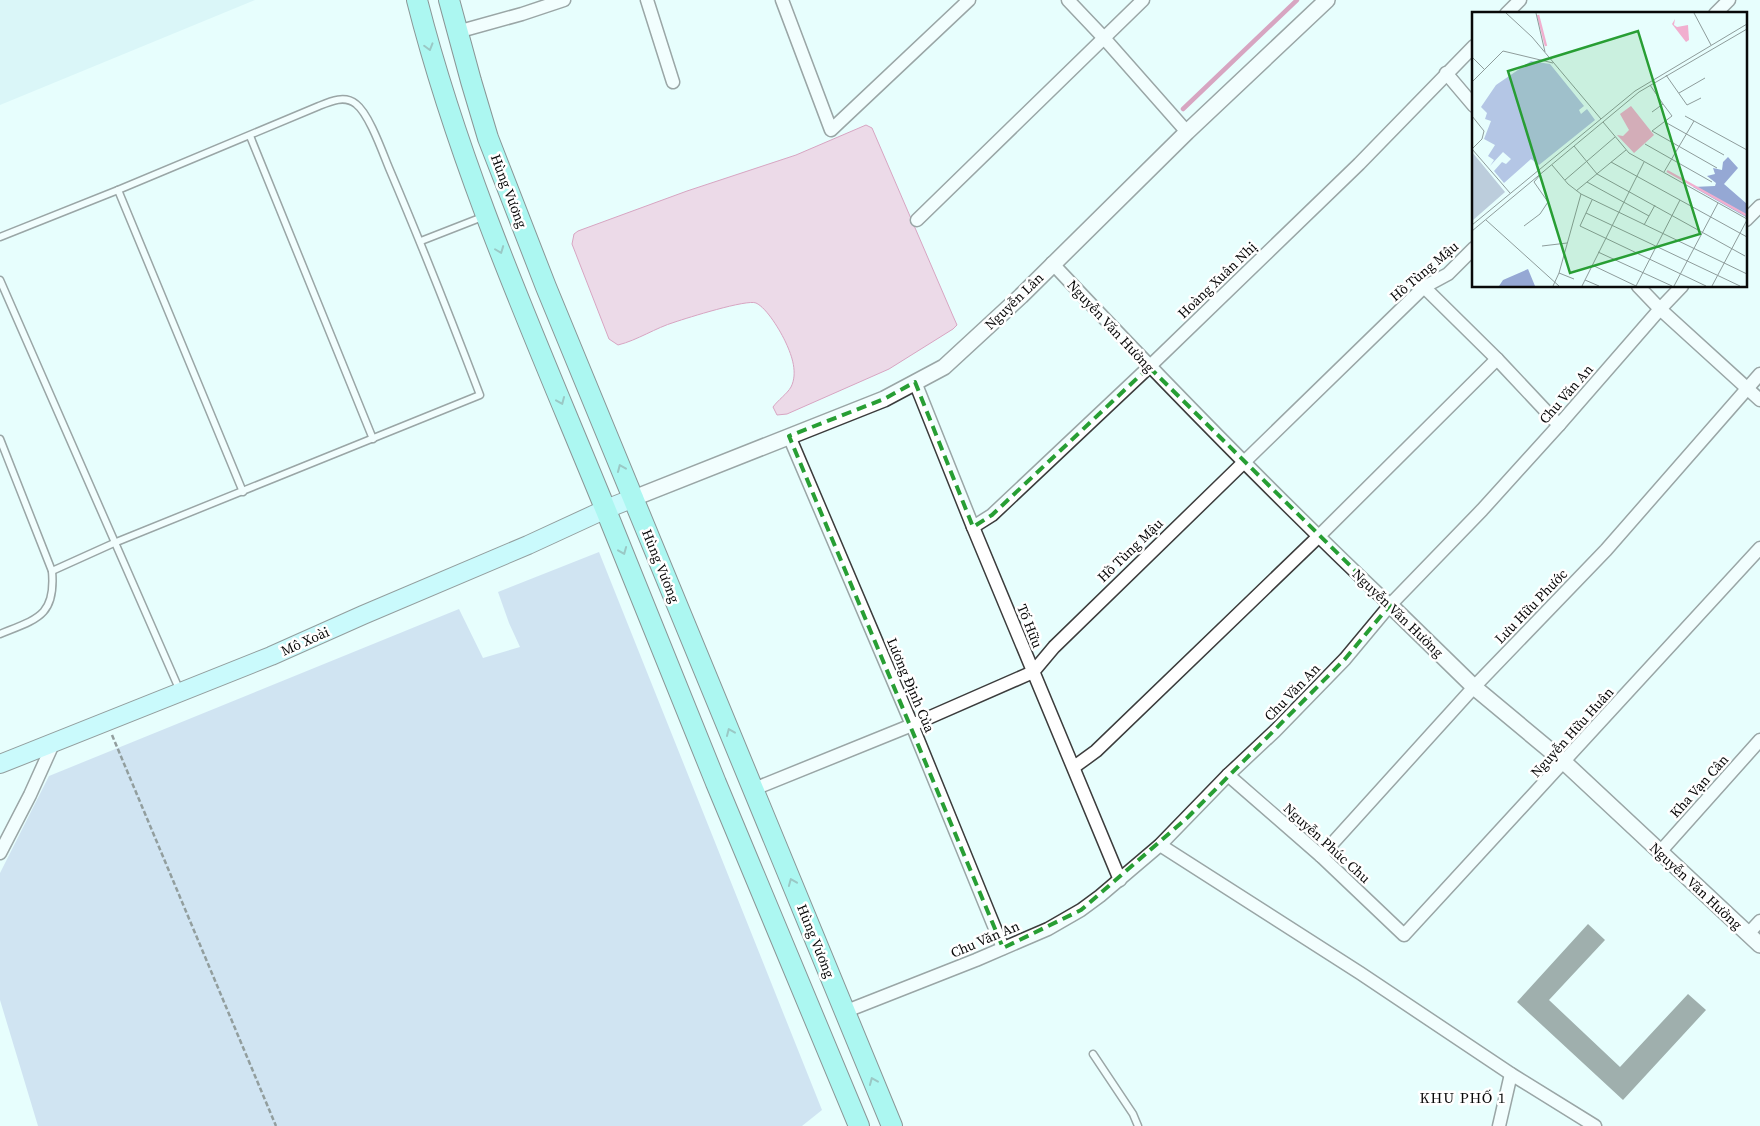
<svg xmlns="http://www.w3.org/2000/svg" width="1760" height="1126" font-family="'Source Serif 4',serif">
<rect width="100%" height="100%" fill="#e7fefd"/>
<path fill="#caeef1" d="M 0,0 L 255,0 L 0,105 Z"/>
<path fill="#b4c6e5" d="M 599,552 L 822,1110 L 802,1126 L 38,1126 L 0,1000 L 0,873 L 49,776 L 459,609 L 483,658 L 520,647 L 509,623 L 498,592 Z"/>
<path fill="#f1afcf" stroke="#c33b79" d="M 866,125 L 872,128 L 953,316 L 957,325 L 953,329 L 889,369 L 787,414 L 777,415 L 773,407 C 778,400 787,394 791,387 C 798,373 792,356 786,343 C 781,332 767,308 756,303 C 747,299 687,318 675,322 C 655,328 638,340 618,345 L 609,339 L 572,244 L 574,234 L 578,231 L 687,191 L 796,155 Z"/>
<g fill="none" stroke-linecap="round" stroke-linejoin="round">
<path stroke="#c33b79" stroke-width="4.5" d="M 1183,109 L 1297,0"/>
</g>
<path fill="#47514c" d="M 1588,924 L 1605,940 L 1549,1000 L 1620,1067 L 1688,994 L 1706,1010 L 1623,1100 L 1517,1002 Z"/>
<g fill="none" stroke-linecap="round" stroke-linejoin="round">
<defs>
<g id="service">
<path d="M 250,136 L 373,439"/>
<path d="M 118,190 L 243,492"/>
<path d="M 0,237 L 118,190 L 319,106 C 331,101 345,95 356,104 C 369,114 382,151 389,168 C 421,243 451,319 480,395 L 114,543 L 52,571"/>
<path d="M 421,241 L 485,216"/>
<path d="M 0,280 L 180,691"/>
<path d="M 0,439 L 52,571 C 56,616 37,619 0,634"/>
<path d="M 1093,1054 L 1133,1114 L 1138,1126"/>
</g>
<g id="minor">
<path d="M 647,0 L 673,82"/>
<path d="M 782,0 L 831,130 L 969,0"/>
<path d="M 1068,0 L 1104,38 L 1187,132"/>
<path d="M 1506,14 L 1520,0"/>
<path d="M 1715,14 L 1729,0"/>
<path d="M 457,32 L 522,14 L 564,0"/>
<path d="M 1446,73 L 1474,106"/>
<path d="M 917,220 L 1143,0"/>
<path d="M 1746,220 L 1760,206"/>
<path d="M 1052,263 C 1162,380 1274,495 1390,605"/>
<path d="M 1638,286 L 1660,309 L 1760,400"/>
<path d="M 1424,287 L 1497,359 L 1559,425"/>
<path d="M 915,382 L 973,527 L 1120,880"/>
<path d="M 789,436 L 912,725 L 1003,948"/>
<path d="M 973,527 L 992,515 L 1149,367 L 1359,164 L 1474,46"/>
<path d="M 1074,767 L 1096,751 L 1318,537 L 1497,359"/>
<path d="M 1228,775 L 1321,856 L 1404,935 L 1760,548"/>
<path d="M 754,789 L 912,725 L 1033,672 L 1054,647 L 1424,287 L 1448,274 L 1474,248"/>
<path d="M 1160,845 L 1360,973 L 1511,1074 L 1595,1126"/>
<path d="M 1660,852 L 1760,740"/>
<path d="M 0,853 L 30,795 L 53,744"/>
<path d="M 1321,856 L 1474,687 L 1606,550 L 1760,374"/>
<path d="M 1748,934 L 1760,921"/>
<path d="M 844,1012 L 976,960 L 1048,929 L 1081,910 L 1100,896 L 1160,845 L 1228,775 L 1275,731 L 1345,659 L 1390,605 L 1482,510 L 1559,425 L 1660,309 L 1682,286"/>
<path d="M 1499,1126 L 1511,1074"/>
</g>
<g id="tertiary">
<path d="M 634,498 L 884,399 L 944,367 L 1021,296 L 1187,132 L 1327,0"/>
<path d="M 1390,605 L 1474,687 L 1564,762 L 1760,945"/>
</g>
<path id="secondary" d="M 0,764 L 271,656 L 363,615 L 528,545 L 606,509 L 634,498"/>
<g id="primary">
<path d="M 417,0 C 462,177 538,344 607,513 C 644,603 680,693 716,783 C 763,898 811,1012 859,1126"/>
<path d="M 449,0 L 471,81 L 488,138 L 546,287 L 892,1126"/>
</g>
</defs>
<use href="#service" stroke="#3c3c3c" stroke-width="9"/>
<use href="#minor" stroke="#3c3c3c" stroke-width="15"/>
<use href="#tertiary" stroke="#3c3c3c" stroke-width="18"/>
<use href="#secondary" stroke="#2b2b2b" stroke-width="20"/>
<use href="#primary" stroke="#1a1a1a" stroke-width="22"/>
<path stroke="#2b2b2b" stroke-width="2.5" stroke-dasharray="5 2.5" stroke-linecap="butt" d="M 112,735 L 276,1126"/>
<use href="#service" stroke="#fff" stroke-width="6"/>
<use href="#minor" stroke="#fff" stroke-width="12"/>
<use href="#tertiary" stroke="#fff" stroke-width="15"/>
<use href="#secondary" stroke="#a6f6fa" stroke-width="18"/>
<use href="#primary" stroke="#65f0e3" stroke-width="20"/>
</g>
<defs><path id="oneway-chevron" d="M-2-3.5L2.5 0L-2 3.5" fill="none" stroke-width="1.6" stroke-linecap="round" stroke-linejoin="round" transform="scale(1.25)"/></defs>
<g stroke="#3c8881">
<use href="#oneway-chevron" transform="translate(429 47) rotate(74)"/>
<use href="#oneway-chevron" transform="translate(500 250) rotate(69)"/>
<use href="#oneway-chevron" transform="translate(561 401) rotate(67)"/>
<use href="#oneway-chevron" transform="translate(621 468) rotate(-113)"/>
<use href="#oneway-chevron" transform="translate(623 551) rotate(68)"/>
<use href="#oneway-chevron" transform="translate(730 732) rotate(-113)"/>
<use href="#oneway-chevron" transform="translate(792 882) rotate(-112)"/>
<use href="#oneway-chevron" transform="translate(873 1081) rotate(-113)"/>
</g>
<path d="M0 0H1760V1126H0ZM 1149,367 L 1390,605 L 1345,659 L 1188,817 L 1081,910 L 1003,948 L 789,436 L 884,399 L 915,382 L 973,527 L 992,515 Z" fill="#e7fefd" fill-opacity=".55" fill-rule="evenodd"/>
<path fill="none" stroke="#289e34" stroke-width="4" stroke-dasharray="10 6" stroke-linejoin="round" d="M 1149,367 L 1390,605 L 1345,659 L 1188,817 L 1081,910 L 1003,948 L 789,436 L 884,399 L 915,382 L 973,527 L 992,515 Z"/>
<g text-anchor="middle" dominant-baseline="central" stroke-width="5" stroke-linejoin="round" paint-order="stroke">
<g font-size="14" fill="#090909" stroke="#fff">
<text transform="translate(509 191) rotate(69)">Hùng Vương</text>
<text transform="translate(1424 271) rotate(-40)">Hồ Tùng Mậu</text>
<text transform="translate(1217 280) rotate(-44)">Hoàng Xuân Nhị</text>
<text transform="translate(1014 301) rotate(-44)">Nguyễn Lân</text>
<text transform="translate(1111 326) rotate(47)">Nguyễn Văn Hưởng</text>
<text transform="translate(1566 394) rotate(-49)">Chu Văn An</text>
<text transform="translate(1130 550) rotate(-44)">Hồ Tùng Mậu</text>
<text transform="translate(661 566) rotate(68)">Hùng Vương</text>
<text transform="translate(1531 606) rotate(-46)">Lưu Hữu Phước</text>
<text transform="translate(1398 613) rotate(44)">Nguyễn Văn Hưởng</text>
<text transform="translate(1030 626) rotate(68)">Tố Hữu</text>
<text transform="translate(305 641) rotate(-24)">Mô Xoài</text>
<text transform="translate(911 685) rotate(67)">Lương Định Của</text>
<text transform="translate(1292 692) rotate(-46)">Chu Văn An</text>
<text transform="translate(1572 732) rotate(-48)">Nguyễn Hữu Huân</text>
<text transform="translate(1699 786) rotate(-48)">Kha Vạn Cân</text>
<text transform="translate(1327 843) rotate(42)">Nguyễn Phúc Chu</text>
<text transform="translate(1696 886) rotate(43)">Nguyễn Văn Hưởng</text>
<text transform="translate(985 939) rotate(-23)">Chu Văn An</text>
<text transform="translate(816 941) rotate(68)">Hùng Vương</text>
</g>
<g font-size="15" letter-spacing="1" fill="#090909" stroke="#fff">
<text x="1463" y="1097">KHU PHỐ 1</text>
</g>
</g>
<g transform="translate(1472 12)">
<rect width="275" height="275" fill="#e7fefd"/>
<path d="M 59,49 L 78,52 L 112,94 L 107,98 L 109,102 L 115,97 L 123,108 L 67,153 L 59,147 L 32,171 L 22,159 L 30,150 L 34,152 L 39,147 L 31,140 L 18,154 L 22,148 L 16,144 L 23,133 L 12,127 L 19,109 L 13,107 L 15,101 L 9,95 L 24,73 Z" fill="#b4c6e5"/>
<path d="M 256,145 L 266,156 L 252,172 L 275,192 L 274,205 L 221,175 L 243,174 L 244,171 L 235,164 L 243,162 L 241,156 L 250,158 L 251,150 ZM 56,257 L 63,274 L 27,274 L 31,268 Z" fill="#95a8d4"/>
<path d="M 0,140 L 33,180 L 0,209 Z" fill="#bccddc"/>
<path d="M 203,7 L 202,13 L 205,15 L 216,13 L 217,28 L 214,30 L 200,12 ZM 159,94 L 182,123 L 162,141 L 145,123 L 151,124 L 157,118 L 148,102 Z" fill="#f1afcf"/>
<path fill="none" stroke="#f1afcf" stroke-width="2.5" d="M 66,3 L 74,34M 195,159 L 274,203"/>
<path fill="none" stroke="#8e9c9b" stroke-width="1" d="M 34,1 L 60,25 L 129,107M 64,1 L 73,40M 222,1 L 239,33M 0,45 L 12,57M 194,63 L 215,93 L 229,86M 0,70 L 31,39 L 81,51M 178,73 L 191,92M 207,81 L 233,66M 180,100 L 191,92 L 200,104 L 180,119 L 245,156M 0,104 L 12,119 L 10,127 L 0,137 L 38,181M 213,104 L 275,138M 131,110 L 157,141 L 275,207M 193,110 L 252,143M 173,132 L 240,170M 102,134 L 125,162 L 273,244M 139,150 L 275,225M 80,153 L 96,172 L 109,182 L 275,262M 192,160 L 222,109M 93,168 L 143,125M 115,170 L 177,204M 104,179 L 154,138M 120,188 L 108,214 L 234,274M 114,201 L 268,274M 14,208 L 87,274M 0,213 L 163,79 L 275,12M 172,213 L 183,193M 52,214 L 68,202 L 76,190 L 62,170 L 68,163M 0,219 L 167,80 L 275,17M 70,234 L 95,231M 126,240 L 200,274M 120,253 L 164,274M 87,261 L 102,267M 113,268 L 127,274M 81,274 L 87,261 L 109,182M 110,274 L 172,150M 164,274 L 208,188M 202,274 L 246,191M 240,274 L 275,208"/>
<path fill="#289e34" fill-opacity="0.15" stroke="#289e34" stroke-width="2.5" d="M 166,19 L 228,222 L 98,261 L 36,59 Z"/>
<rect width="275" height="275" fill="none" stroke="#090909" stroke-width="2.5"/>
</g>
</svg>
